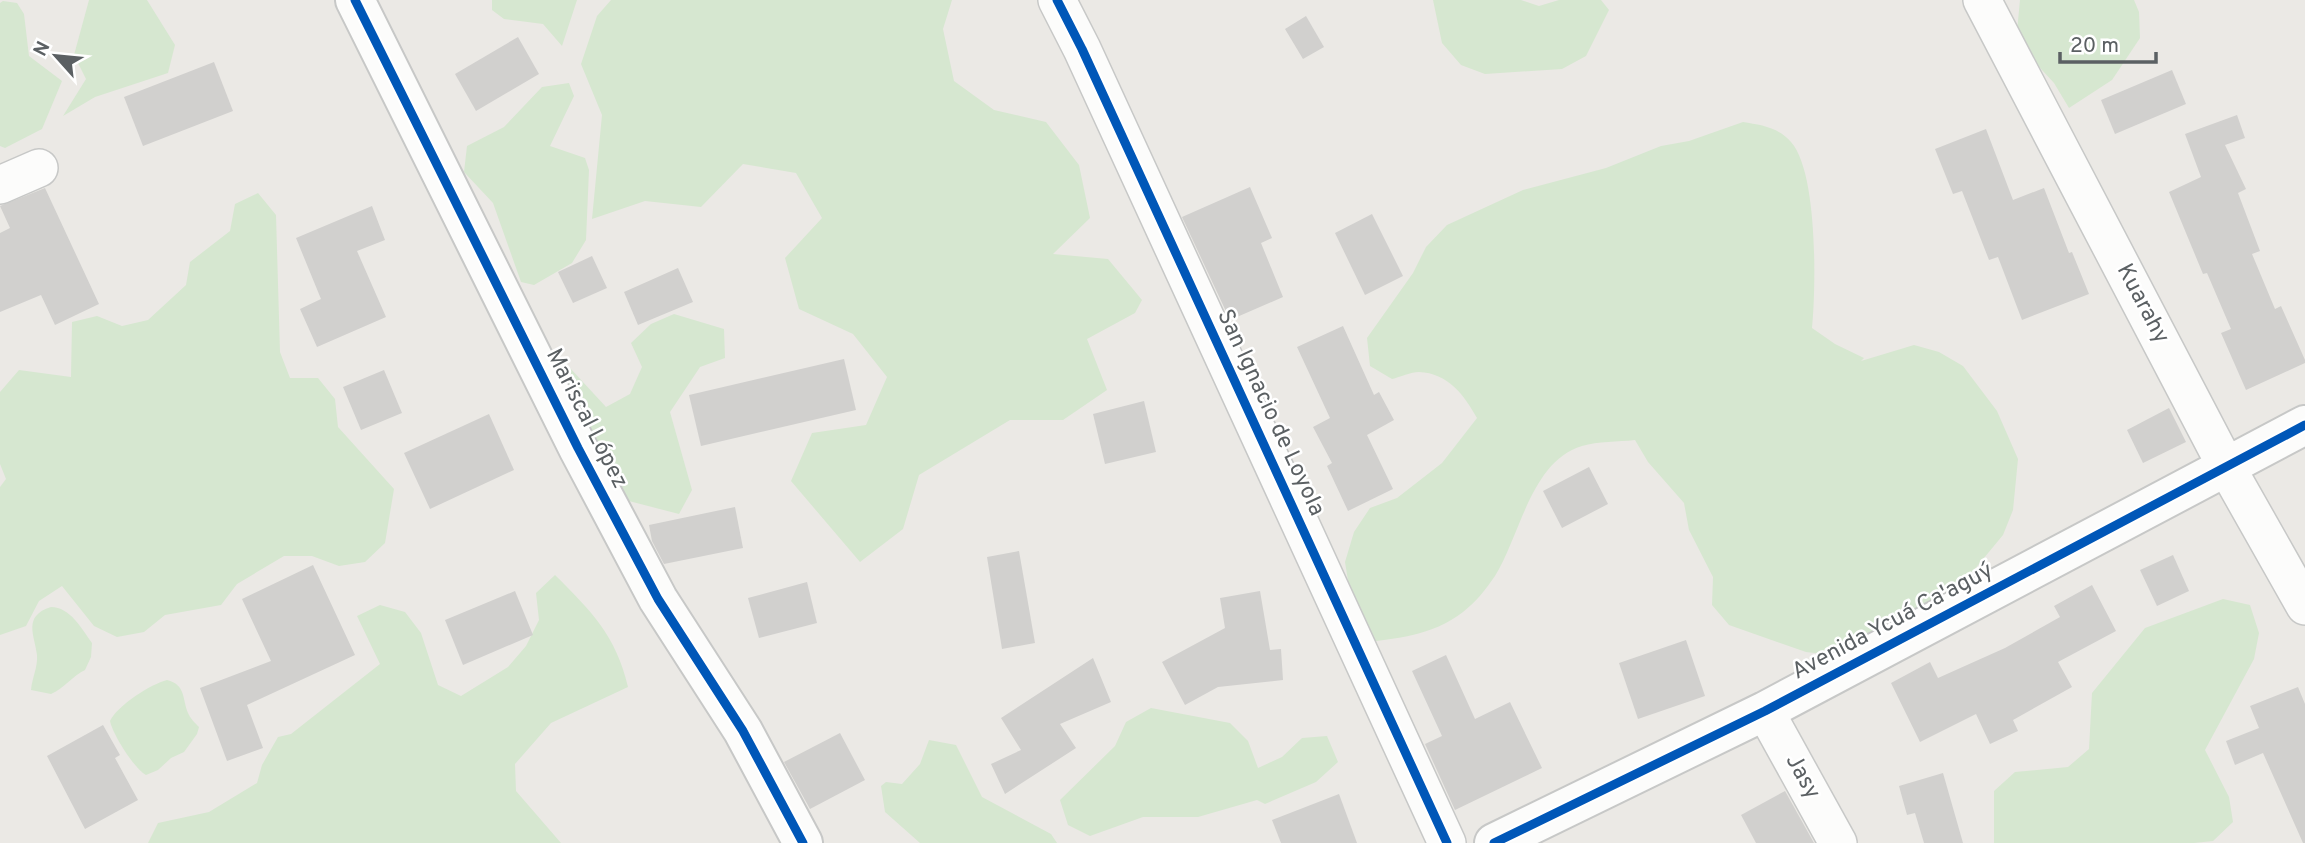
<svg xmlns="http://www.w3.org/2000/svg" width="2305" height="843" font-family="Overpass,sans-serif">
<rect width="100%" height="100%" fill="#ebe9e5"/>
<g fill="#d6e7d0">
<path d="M 89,0 L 147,0 L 175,45 L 168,73 L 95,97 L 63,116 L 86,79 L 74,55 Z"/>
<path d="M 492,0 L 577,0 L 562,46 L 543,24 L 504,19 L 492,10 Z"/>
<path d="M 611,0 L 952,0 L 943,29 L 954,81 L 994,110 L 1046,122 L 1079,165 L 1090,218 L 1053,254 L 1108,259 L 1142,300 L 1135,313 L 1087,339 L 1107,390 L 1063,420 L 1010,420 L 919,475 L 903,529 L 860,562 L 791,481 L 812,433 L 866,425 L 887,377 L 853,334 L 799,309 L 785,258 L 822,218 L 796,173 L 743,164 L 701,207 L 645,201 L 592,219 L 602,115 L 581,64 L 597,16 Z"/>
<path d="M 1433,0 L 1521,0 L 1539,6 L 1559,0 L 1601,0 L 1609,10 L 1586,56 L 1562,69 L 1485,74 L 1461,65 L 1442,43 Z"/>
<path d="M 2020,0 L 2134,0 L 2139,12 L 2140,38 L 2112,80 L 2069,108 L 2054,83 L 2016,42 Z"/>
<path d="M 3,1 L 17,3 L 24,14 L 29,56 L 62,81 L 42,129 L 5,148 L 0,146 L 0,3 Z"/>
<path d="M 569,83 L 574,96 L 550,146 L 585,158 L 589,170 L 586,240 L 572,263 L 534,285 L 521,282 L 493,203 L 464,172 L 467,146 L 504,127 L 542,87 Z"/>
<path d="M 1743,122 C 1761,125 1778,127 1791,142 C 1818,172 1816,288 1812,328 L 1835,344 L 1864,358 L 1861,361 L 1914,345 L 1939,352 L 1963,366 L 1997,411 L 2018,459 L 2013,510 L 2003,535 L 1950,599 L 1832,655 L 1806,652 L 1729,625 L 1712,605 L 1713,577 L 1689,530 L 1684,503 L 1648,462 L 1635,440 C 1618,442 1598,441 1582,446 C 1531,461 1520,536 1495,576 C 1486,589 1476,602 1463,612 C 1432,636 1395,639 1358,643 L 1345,562 L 1354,532 L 1370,508 L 1397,498 L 1442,463 L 1477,418 C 1464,395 1448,373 1419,372 C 1411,372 1400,377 1392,379 L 1370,366 L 1367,338 L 1413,273 L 1426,247 L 1447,225 L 1523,190 L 1606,168 L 1661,146 L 1689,141 Z"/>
<path d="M 258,193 L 276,215 L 280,352 L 290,378 L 318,378 L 335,399 L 338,427 L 394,489 L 385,543 L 365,562 L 339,566 L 312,556 L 284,556 L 237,584 L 221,605 L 165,615 L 144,632 L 117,637 L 94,626 L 62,586 L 39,601 L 26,626 L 0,635 L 0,487 L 6,479 L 0,464 L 0,392 L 19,370 L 71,377 L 72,322 L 97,316 L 122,326 L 148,320 L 186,285 L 190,262 L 230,231 L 235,204 Z"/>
<path d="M 674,314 L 724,329 L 725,358 L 700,367 L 670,412 L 692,490 L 679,514 L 625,500 L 556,370 L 570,368 L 606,407 L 630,394 L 642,367 L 631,343 L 651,324 Z"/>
<path d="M 555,575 C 591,611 616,635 628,687 L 551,723 L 515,764 L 516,791 L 561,843 L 148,843 L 158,823 L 209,812 L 257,783 L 262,765 L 278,737 L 291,734 L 380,664 L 357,616 L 380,605 L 405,612 L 421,633 L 438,685 L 461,696 L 508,667 L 526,646 L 539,620 L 536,593 Z"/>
<path d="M 2223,599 L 2250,605 L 2259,633 L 2254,659 L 2205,750 L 2229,797 L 2233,822 L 2213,841 L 2194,843 L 1994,843 L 1994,791 L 2015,772 L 2068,767 L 2089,749 L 2092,693 L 2145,628 Z"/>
<path d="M 51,607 C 70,607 82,629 92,643 L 91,657 L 85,670 C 72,676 65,688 51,694 L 31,690 C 32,678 38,667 37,655 C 35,636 22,616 51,607 Z"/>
<path d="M 167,680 C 186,685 182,698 188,713 C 190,718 195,723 199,727 L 197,734 L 184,752 L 171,758 L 158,770 L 146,775 C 134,768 113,735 110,721 C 118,705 151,684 167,680 Z"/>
<path d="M 1151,708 L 1230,723 L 1248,741 L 1258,768 L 1282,757 L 1302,738 L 1327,736 L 1338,762 L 1316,782 L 1265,804 L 1257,800 L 1198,817 L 1143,817 L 1090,836 L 1068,825 L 1060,800 L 1115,746 L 1126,722 Z"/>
<path d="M 929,740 L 956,745 L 982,797 L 1051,834 L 1057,843 L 920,843 L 885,812 L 881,786 L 886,782 L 902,784 L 920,764 Z"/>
</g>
<g fill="#d1d0ce">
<path d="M 1306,16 L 1324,47 L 1303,59 L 1285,29 Z"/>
<path d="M 518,37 L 539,74 L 476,111 L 455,74 Z"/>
<path d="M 214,62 L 233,111 L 143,146 L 124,97 Z"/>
<path d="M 2172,70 L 2186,104 L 2115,134 L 2101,100 Z"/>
<path d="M 2237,115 L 2245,138 L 2225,145 L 2246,189 L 2238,193 L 2260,251 L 2252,254 L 2275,309 L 2281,306 L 2305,360 L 2305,363 L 2246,390 L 2221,333 L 2231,329 L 2207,273 L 2203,274 L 2169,192 L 2201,177 L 2185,134 Z"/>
<path d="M 1986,129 L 2013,200 L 2044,188 L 2069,253 L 2072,252 L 2089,294 L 2022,320 L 1998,257 L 1989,260 L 1962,191 L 1953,194 L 1935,149 Z"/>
<path d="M 1250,187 L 1272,238 L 1261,243 L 1283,297 L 1230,320 L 1182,217 Z"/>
<path d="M 45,188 L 99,304 L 55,325 L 41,295 L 0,312 L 0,233 L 10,228 L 0,206 Z"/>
<path d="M 372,206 L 385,240 L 357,251 L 386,317 L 317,347 L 300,309 L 321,299 L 296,238 Z"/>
<path d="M 1372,214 L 1403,276 L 1365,295 L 1335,233 Z"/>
<path d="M 592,256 L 607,288 L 573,303 L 558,272 Z"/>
<path d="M 678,268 L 693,302 L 638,325 L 624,292 Z"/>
<path d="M 1343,326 L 1374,395 L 1379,392 L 1394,420 L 1367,435 L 1393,489 L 1348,511 L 1327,466 L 1332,463 L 1313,427 L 1330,418 L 1297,347 Z"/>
<path d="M 844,359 L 856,410 L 701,446 L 689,395 Z"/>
<path d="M 384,370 L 402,413 L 361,430 L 343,387 Z"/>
<path d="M 1144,401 L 1156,452 L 1105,464 L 1093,414 Z"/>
<path d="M 2169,408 L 2186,442 L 2143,463 L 2127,430 Z"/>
<path d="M 489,414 L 514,470 L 430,509 L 404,453 Z"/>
<path d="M 1589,467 L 1608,504 L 1562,528 L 1543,491 Z"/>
<path d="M 735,507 L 743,548 L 664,564 L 652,541 L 649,525 Z"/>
<path d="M 1019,551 L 1035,643 L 1002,649 L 987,557 Z"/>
<path d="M 2173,555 L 2189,591 L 2157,606 L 2140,570 Z"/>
<path d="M 313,565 L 355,655 L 247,705 L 263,748 L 227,761 L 200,688 L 271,661 L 242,599 Z"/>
<path d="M 807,582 L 817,623 L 759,638 L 748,598 Z"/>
<path d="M 2092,585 L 2116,631 L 2058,662 L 2072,687 L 2013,720 L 2018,731 L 1990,744 L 1976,714 L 1920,742 L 1891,683 L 1930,662 L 1938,678 L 2005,648 L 2060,617 L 2054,606 Z"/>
<path d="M 515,591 L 533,635 L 463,665 L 445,620 Z"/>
<path d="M 1260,591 L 1270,650 L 1281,649 L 1283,680 L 1218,687 L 1185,705 L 1162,662 L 1225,628 L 1220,598 Z"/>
<path d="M 1686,640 L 1705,696 L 1638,719 L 1619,663 Z"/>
<path d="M 1446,655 L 1475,719 L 1510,702 L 1542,768 L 1455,810 L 1425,744 L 1442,736 L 1412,671 Z"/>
<path d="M 1093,658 L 1111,702 L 1060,724 L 1076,748 L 1005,794 L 991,764 L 1021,750 L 1001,718 Z"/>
<path d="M 2298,687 L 2305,704 L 2305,843 L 2303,843 L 2263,753 L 2235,765 L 2226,741 L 2259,728 L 2250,706 Z"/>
<path d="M 103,725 L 120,755 L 115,758 L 138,800 L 85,829 L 47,756 Z"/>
<path d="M 840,733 L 865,780 L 810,809 L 784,762 Z"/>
<path d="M 1943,773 L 1963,843 L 1924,843 L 1915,813 L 1907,815 L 1899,786 Z"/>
<path d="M 1785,791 L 1814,843 L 1756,843 L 1741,815 Z"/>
<path d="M 1339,794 L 1357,843 L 1281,843 L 1272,820 Z"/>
</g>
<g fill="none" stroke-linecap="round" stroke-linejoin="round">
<defs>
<g id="street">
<path d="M 1057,0 L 1082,49 L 1447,843"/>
<path d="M 1982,0 L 2227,468 L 2305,606"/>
<path d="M 0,185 L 39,168"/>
<path d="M 1765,711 L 1838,843"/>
</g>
<g id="secondary">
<path d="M 355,0 L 578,448 L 658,599 L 743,731 L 803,843"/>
<path d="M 1494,843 L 1765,711 L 2305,425"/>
</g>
</defs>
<use href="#street" stroke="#c7c8c7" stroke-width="40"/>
<use href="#secondary" stroke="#c7c8c7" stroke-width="42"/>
<use href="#street" stroke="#fcfcfb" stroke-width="37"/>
<use href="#secondary" stroke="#fcfcfb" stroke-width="38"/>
<defs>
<g id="cycleway">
<path d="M 355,0 L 578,448 L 658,599 L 743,731 L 803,843"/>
<path d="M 1057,0 L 1082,49 L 1447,843"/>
<path d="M 1494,843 L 1765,711 L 2305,425"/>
</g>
</defs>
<use href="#cycleway" stroke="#fff" stroke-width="13"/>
<use href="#cycleway" stroke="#0057b8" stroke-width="9"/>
</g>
<g text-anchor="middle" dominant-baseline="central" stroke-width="5" stroke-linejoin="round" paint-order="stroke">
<g font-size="23" fill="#5b6063" stroke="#fff">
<text transform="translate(2142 304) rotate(62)">Kuarahy</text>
<text transform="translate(1270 413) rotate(65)">San Ignacio de Loyola</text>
<text transform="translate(586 419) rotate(63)">Mariscal López</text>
<text transform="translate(1893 622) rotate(-28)">Avenida Ycuá Ca'aguý</text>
<text transform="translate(1802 777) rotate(61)">Jasy</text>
</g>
</g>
<g transform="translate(56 56) rotate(297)" stroke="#ffffff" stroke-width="5" paint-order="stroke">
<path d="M0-5L12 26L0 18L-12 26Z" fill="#5b6063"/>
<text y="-10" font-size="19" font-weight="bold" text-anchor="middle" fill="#5b6063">N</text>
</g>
<path d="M2060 52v10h96v-10" fill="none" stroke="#5b6063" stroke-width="3.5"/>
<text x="2070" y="52" font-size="21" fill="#5b6063" stroke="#ffffff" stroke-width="5" paint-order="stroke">20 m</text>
</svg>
